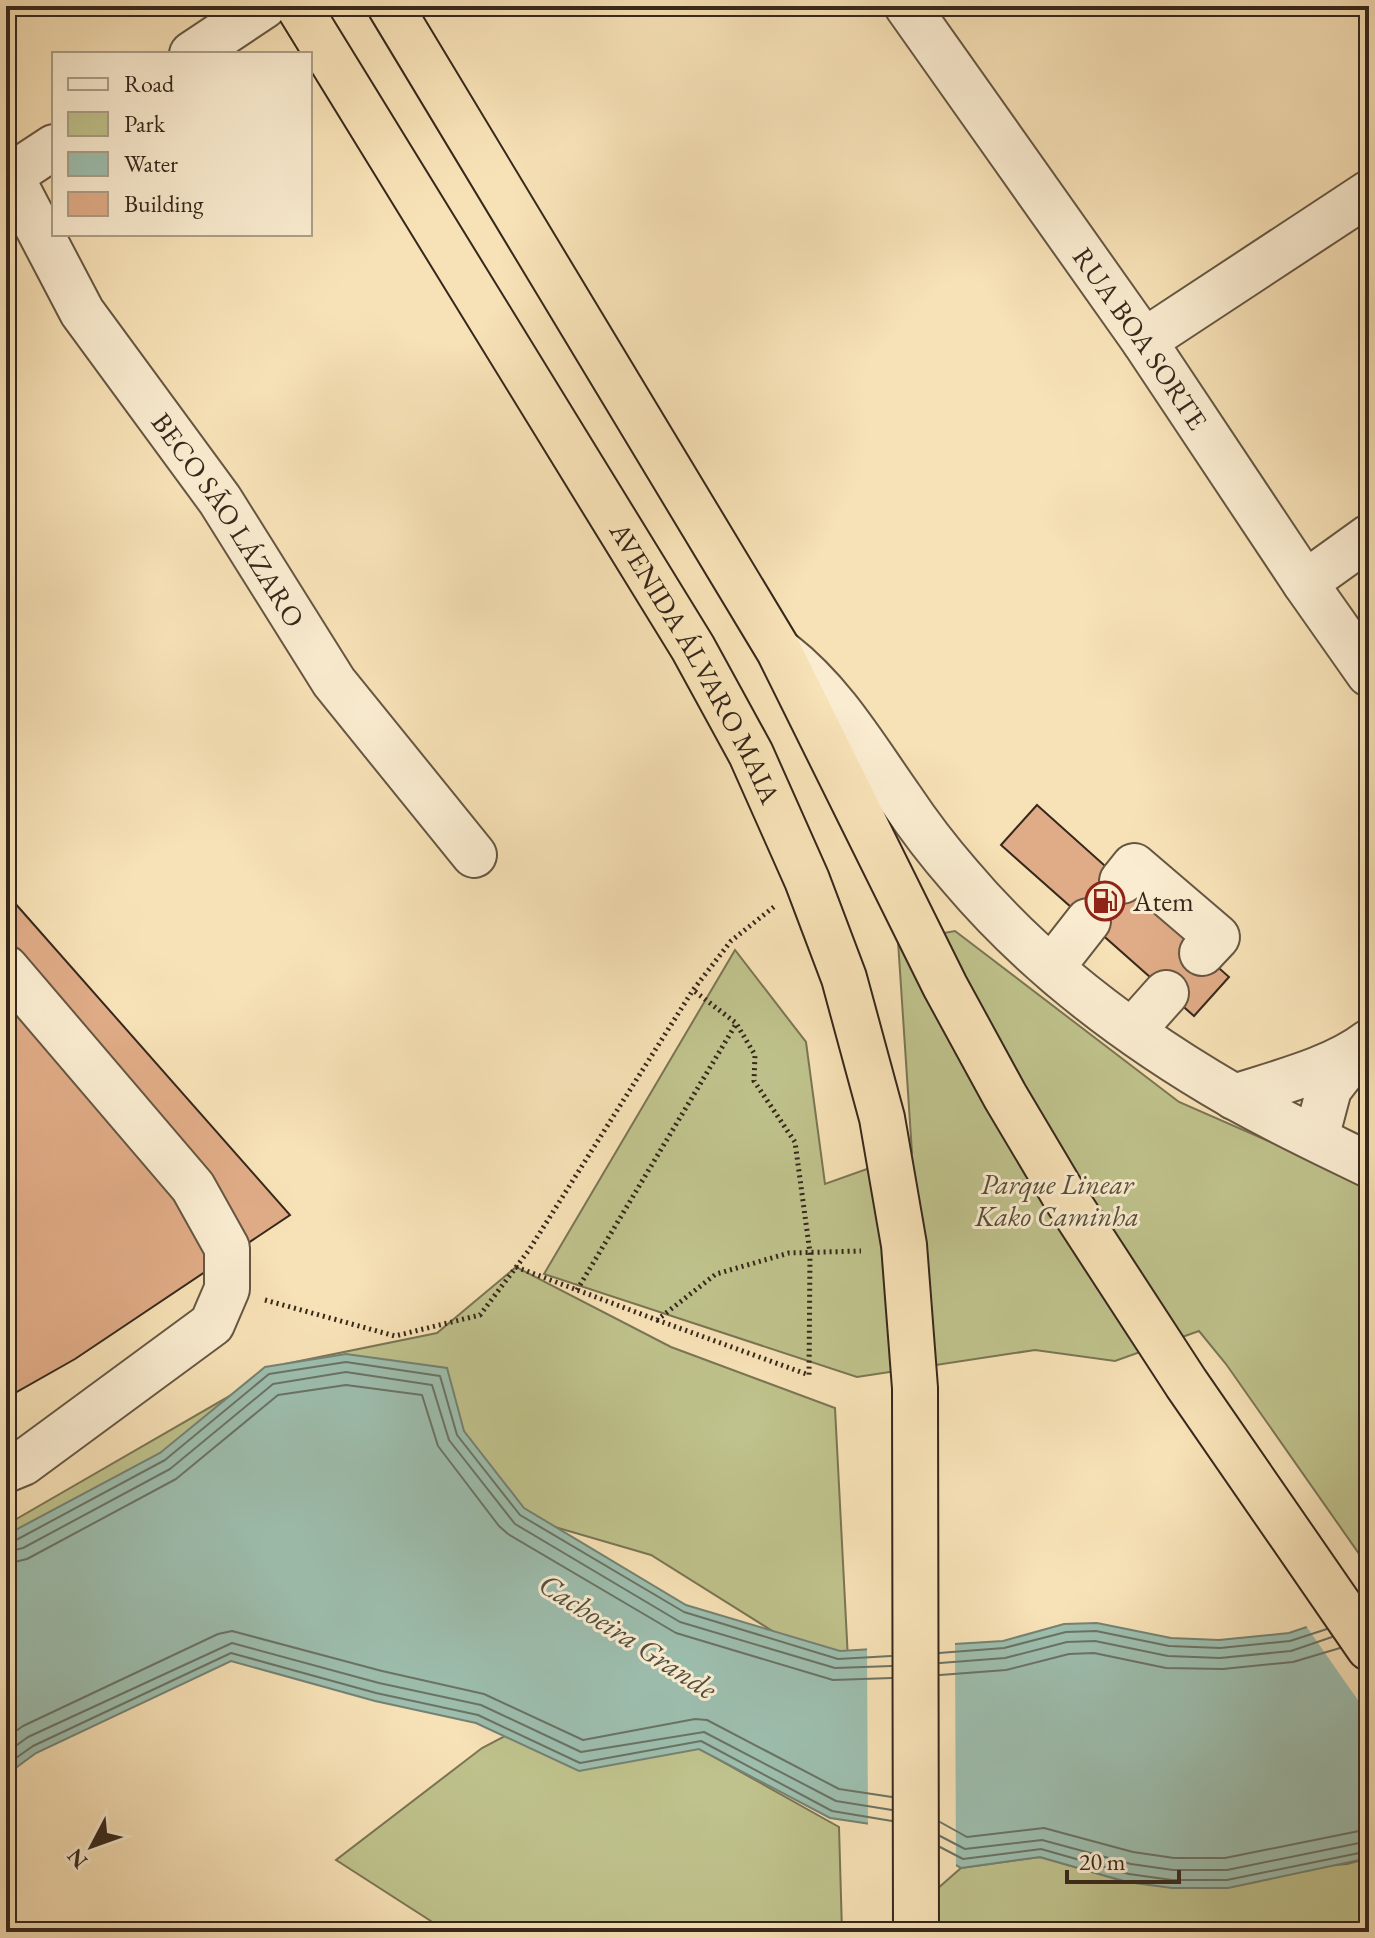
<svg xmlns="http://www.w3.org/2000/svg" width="1375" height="1938" font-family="'EB Garamond',serif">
<rect width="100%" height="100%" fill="#f7e1b6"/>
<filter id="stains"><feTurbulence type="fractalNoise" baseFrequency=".0025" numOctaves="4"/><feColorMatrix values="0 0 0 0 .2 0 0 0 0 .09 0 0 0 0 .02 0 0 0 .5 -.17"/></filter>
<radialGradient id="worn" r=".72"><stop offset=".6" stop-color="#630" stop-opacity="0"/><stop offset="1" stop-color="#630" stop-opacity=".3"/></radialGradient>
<g fill="#bfc28c" stroke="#7a7554" stroke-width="2">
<path d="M 955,931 L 1179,1102 L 1369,1185 L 1369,1568 L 1226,1364 L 1199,1331 L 1115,1361 L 1035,1350 L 857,1377 L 544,1274 L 735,950 L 806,1042 L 825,1184 L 912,1153 L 898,941 Z"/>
<path d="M 516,1267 L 671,1347 L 835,1408 L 849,1679 L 651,1555 L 373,1474 L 6,1687 L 6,1525 L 285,1364 L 437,1333 Z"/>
<path d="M 582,1696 L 657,1725 L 839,1827 L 842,1932 L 448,1932 L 336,1860 L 482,1748 Z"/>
<path d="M 1040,1857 L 1127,1882 L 1347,1864 L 1369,1858 L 1369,1932 L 888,1932 L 961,1868 Z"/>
</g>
<path fill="#9dbeae" stroke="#748274" stroke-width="2" d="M 346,1354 L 447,1368 L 464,1431 L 524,1508 L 686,1605 L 840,1651 L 1003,1641 L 1064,1624 L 1097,1623 L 1171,1638 L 1219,1640 L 1289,1633 L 1369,1606 L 1369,1858 L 1228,1888 L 1172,1888 L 1127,1882 L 1040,1857 L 961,1868 L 884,1826 L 830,1818 L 699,1749 L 579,1771 L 476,1723 L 375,1701 L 231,1661 L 36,1753 L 6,1775 L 6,1535 L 160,1453 L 265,1367 Z"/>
<g fill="#f7e1b6">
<path d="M 1369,1602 L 1369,1716 L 1304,1623 Z"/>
<path d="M 955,1640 L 956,1870 L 883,1830 L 868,1828 L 867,1645 Z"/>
</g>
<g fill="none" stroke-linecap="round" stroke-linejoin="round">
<g stroke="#6a7365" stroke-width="2">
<path d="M 6,1542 L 18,1539 L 165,1460 L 269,1374 L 346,1362 L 440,1376 L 457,1435 L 520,1515 L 684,1612 L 838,1659 L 891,1656"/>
<path d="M 6,1552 L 23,1548 L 170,1469 L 273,1384 L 346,1372 L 432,1385 L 449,1440 L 515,1524 L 680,1622 L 835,1668 L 892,1666"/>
<path d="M 6,1564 L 27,1559 L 176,1479 L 278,1395 L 346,1385 L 422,1395 L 438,1446 L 499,1526 L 508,1534 L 676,1633 L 833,1680 L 892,1678"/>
<path d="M 939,1653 L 1004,1648 L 1066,1632 L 1096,1631 L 1169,1646 L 1220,1648 L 1290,1641 L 1327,1629"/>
<path d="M 940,1663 L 1005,1658 L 1067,1642 L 1095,1641 L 1168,1656 L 1220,1658 L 1291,1651 L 1332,1637"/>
<path d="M 940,1675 L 1006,1670 L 1069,1654 L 1094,1653 L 1166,1668 L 1223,1669 L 1293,1662 L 1340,1648"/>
<path d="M 6,1738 L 23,1726 L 218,1634 L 232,1631 L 382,1671 L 484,1694 L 583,1740 L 695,1719 L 707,1720 L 839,1789 L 892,1797"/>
<path d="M 6,1753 L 28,1737 L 232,1643 L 379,1683 L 481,1705 L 581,1752 L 704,1732 L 836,1801 L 892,1810"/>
<path d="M 6,1765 L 33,1746 L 231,1653 L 376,1693 L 478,1715 L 580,1763 L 701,1741 L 832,1811 L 892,1821"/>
<path d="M 940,1822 L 967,1837 L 1044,1828 L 1133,1852 L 1174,1858 L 1225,1858 L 1369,1829"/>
<path d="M 940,1836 L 965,1849 L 1042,1840 L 1131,1864 L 1173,1870 L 1227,1870 L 1369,1841"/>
<path d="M 940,1847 L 963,1859 L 1041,1849 L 1129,1874 L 1172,1880 L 1227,1880 L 1369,1851"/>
</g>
</g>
<g fill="#e0ac87" stroke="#36281c" stroke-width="2">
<path d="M 1037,805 L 1229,977 L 1194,1016 L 1001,845 Z"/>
<path d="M 6,893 L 290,1215 L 75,1359 L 6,1398 Z"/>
</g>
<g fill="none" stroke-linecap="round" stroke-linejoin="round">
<defs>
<g id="minor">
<path id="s1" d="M 907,6 L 1144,341 L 1305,583 L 1369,674"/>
<path d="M 192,54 L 264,6"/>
<path id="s2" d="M 6,167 L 82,312 L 220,500 L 334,682 L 474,855"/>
<path d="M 10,176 L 54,147"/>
<path d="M 1144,341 L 1369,193"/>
<path d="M 1305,583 L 1369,537"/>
<path d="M 783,654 C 833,693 865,748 901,799 C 919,826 939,852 960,876 C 1035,965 1134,1039 1233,1096 C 1277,1121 1324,1143 1369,1165"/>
<path d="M 1122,881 L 1134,866 L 1217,937 L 1202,953"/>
<path d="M 1052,967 L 1088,921"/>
<path d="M 6,968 L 193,1187 L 227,1248 L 227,1289 L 212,1324 L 23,1463 L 6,1470"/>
<path d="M 1133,1030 L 1166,993"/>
<path d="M 1234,1097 C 1277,1083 1334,1069 1369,1042"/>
<path d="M 1316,1138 L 1329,1089 L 1360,1049"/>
</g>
<g id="highway">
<path id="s3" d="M 298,6 L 693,648 L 751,754 L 807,880 L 844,978 L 882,1118 L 904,1245 L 915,1388 L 916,1932"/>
<path d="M 390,6 L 779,651 L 945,986 L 1005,1096 L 1065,1197 L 1186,1383 L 1369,1648"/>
</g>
</defs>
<use href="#minor" stroke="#665642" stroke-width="48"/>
<use href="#highway" stroke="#36281c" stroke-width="48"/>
<g stroke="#36281c" stroke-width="5" stroke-dasharray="2 4" stroke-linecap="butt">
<path d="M 516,1267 L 657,1320 L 716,1274 L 789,1253 L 861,1251"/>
<path d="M 577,1290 L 736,1024"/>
<path d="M 265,1300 L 395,1336 L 480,1315 L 529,1250 L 693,990 L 731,941 L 775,906"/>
<path d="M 657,1320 L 809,1375 L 810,1253 L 795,1142 L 754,1081 L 755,1055 L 736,1023 L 693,990"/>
</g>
<use href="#minor" stroke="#faecd0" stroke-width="44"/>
<use href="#highway" stroke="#f7e1b6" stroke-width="44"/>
</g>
<defs>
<symbol id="fuel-ring" viewBox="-11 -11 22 22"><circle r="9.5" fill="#faecd0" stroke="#8f2418" stroke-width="1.5"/><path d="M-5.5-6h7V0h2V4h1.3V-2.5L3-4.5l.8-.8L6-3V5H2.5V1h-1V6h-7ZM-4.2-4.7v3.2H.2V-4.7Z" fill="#8f2418"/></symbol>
</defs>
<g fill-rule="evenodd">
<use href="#fuel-ring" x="1083" y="879" width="44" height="44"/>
</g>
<g text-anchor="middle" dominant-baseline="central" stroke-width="6" stroke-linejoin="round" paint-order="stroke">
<g font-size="28" fill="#36281c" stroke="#faecd0">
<text stroke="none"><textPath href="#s1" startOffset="406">RUA BOA SORTE</textPath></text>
<text stroke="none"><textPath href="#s2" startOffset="418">BECO SÃO LÁZARO</textPath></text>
<text stroke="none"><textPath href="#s3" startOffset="768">AVENIDA ÁLVARO MAIA</textPath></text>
</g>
<g font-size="28" fill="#36281c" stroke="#faecd0" text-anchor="start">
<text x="1133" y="901">Atem</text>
</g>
<g font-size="28" font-style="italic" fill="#584e38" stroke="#faecd0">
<text x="1057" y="1184">Parque Linear<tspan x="1057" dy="32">Kako Caminha</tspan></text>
</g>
<g font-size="30" font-style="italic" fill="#504e40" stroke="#faecd0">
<text transform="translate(628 1636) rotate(33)">Cachoeira Grande</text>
</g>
</g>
<rect width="1375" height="1938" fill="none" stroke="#f7e1b6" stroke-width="32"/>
<rect x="8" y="8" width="1359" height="1922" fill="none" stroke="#36281c" stroke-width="4"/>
<rect x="16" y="16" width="1343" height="1906" fill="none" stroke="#36281c" stroke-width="2"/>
<rect x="52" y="52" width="260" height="184" fill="#faecd0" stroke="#ac9e88" stroke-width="2"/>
<rect x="68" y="78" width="40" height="12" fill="#faecd0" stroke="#ac9e88" stroke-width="2"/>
<text x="124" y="92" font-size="24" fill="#36281c">Road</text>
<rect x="68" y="112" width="40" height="24" fill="#bfc28c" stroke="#ac9e88" stroke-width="2"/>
<text x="124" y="132" font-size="24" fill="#36281c">Park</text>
<rect x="68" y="152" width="40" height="24" fill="#9dbeae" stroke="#ac9e88" stroke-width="2"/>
<text x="124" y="172" font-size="24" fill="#36281c">Water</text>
<rect x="68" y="192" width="40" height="24" fill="#e0ac87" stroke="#ac9e88" stroke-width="2"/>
<text x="124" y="212" font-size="24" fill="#36281c">Building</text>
<g transform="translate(92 1846) rotate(229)" stroke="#faecd0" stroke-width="6" paint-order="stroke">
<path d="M0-6L14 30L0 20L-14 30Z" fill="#36281c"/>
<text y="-12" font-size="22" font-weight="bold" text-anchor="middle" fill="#36281c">N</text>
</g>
<path d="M1067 1870v12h112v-12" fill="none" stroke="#36281c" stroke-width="4"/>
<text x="1079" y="1870" font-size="24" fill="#36281c" stroke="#faecd0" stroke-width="6" paint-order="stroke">20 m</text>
<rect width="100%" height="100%" filter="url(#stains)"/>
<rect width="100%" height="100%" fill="url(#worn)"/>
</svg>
